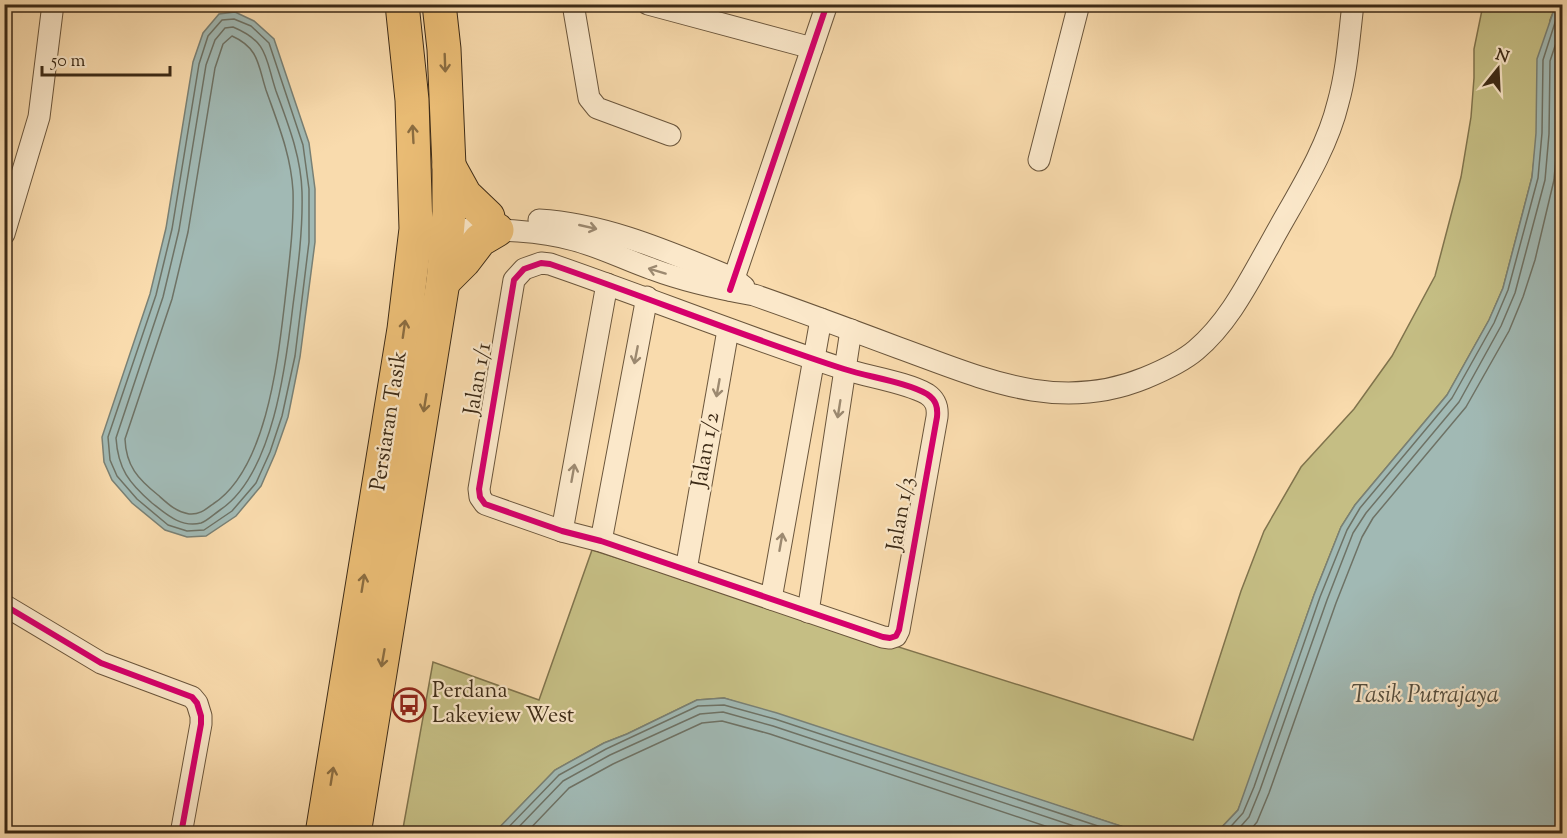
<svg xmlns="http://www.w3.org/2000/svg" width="1567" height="838" font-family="'Sorts Mill Goudy',serif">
<rect width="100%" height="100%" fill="#f9dbad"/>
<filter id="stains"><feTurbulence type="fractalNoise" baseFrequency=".00333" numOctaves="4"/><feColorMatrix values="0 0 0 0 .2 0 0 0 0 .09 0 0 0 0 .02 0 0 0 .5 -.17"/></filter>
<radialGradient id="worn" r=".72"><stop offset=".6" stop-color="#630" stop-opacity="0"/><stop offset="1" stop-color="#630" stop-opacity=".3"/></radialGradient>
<path fill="#c5be84" stroke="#80744d" stroke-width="1.5" d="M 1483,5 L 1556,5 L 1550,20 L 1532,177 L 1503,288 L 1489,320 L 1447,395 L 1355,505 L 1341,527 L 1314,595 L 1248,785 L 1238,810 L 1220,829 L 1207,834 L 1142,833 L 724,698 L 697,700 L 627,734 L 604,743 L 555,770 L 494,833 L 402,834 L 433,662 L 539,700 L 592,550 L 1193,740 L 1241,591 L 1264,531 L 1301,467 L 1354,409 L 1392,356 L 1435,276 L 1461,177 L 1471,117 L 1474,78 L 1474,49 Z"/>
<g fill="#a1b9b4" stroke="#798075" stroke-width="1.5">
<path d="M 1556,4 L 1562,5 L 1562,833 L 1207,833 L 1220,829 L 1238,810 L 1314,595 L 1341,527 L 1355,505 L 1447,395 L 1489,320 L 1503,288 L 1532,177 L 1536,133 L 1537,59 Z"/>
<path d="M 235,12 L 254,21 L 274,39 L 309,143 L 315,189 L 315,242 L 300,357 L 288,417 L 275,454 L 261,486 L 236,516 L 206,536 L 187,537 L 165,530 L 132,503 L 112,480 L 104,462 L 102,437 L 150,294 L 166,228 L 193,62 L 203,33 L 219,14 Z"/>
<path d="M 724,698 L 777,713 L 1142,833 L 494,833 L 555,770 L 604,743 L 627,734 L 697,700 Z"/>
</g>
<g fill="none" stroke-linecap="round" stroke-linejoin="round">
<g stroke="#6e7265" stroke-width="1.5">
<path d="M 234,19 L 251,26 L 269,43 L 303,145 L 309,189 L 309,242 L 295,356 L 282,416 L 270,452 L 256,483 L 232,511 L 204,530 L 187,531 L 168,525 L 137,499 L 117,476 L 110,460 L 108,437 L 156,295 L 172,229 L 199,64 L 208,36 L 222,20 Z"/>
<path d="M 233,27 C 269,42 265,58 276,91 C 288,124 301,156 302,192 C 303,230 298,268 293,305 C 286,365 273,475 220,510 C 214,514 207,521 201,523 C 181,528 166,514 152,503 C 129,483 118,469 116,438 L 163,297 L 179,230 L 206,65 L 215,40 L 225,28 Z"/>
<path d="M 232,36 C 259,48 258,65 266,90 C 278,124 291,155 293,191 C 294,227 289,264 285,300 C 278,359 267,469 213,504 C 205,510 199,515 189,514 C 176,512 167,503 158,495 C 138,479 126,466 125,439 L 172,299 L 188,232 L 215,68 L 223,44 Z"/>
<path d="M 502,834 L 559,775 L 606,749 L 698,706 L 724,705 L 775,719 L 1122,834"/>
<path d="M 512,834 L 563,781 L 610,755 L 700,714 L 723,712 L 773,726 L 1098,834"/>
<path d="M 525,834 L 569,788 L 613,764 L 702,723 L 722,721 L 770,734 L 1069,834"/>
<path d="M 1224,834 L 1243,813 L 1254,787 L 1320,597 L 1347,530 L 1360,508 L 1452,398 L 1494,323 L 1508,290 L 1538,178 L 1542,133 L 1543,60 L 1561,4"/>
<path d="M 1234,834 L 1249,817 L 1260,790 L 1327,600 L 1353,533 L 1366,513 L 1459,402 L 1501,326 L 1515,293 L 1545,180 L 1549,134 L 1550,61 L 1562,25"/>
<path d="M 1247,834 L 1257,822 L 1269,793 L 1336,603 L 1362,537 L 1373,518 L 1466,407 L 1509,331 L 1523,297 L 1535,260 L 1554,180 L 1558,134 L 1559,63 L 1562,53"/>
</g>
<defs>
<g id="street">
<path d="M 573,4 L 589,98 L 597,108 L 670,135"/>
<path d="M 648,4 L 812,48"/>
<path d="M 1039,160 L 1079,4"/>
<path d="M 539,220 C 607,224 671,253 733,278 L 744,287"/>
<path d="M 437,229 C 482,230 530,228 574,240 C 601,247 626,260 652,269 C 684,281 720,289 754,295 C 803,312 851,330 899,348 C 982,378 1057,414 1145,378 C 1162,371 1182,362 1196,350 C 1229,322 1248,283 1269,246 C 1293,201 1326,153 1338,103 C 1347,71 1349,37 1353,4"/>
<path d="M 4,234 L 39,117 L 53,4"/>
<path d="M 541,263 L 550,264 C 649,298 745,337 844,369 C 868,377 906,382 927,394 C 936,400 938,407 937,417 L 899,630 L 896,636 L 890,638 L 883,637 L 601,541 L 562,531 L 485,504 L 480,497 L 479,489 L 514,280 L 524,269 Z"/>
<path d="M 730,290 L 827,4"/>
<path d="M 562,531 L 607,284"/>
<path d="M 601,541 L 647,297"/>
<path d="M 686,570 L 728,330"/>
<path d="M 771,599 L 821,319"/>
<path d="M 4,605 L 101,663 L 192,697 L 197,703 L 201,716 L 201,724 L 181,834"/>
<path d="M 808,612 L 851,330"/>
</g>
<g id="primary">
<path d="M 449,166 L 465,195 L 488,217"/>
<path d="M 443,282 L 464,261 L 480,240 L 497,230"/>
<path d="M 322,834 L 404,329 L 416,229 L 412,100 L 402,4"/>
<path d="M 354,834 L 443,282 L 449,212 L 449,166 L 444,49 L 439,4"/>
</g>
</defs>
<use href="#street" stroke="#6b563c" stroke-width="23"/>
<use href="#primary" stroke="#3c2a16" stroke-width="35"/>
<use href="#street" stroke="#fbe8ca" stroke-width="21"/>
<use href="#primary" stroke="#ecbe76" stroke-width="33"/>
<defs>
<g id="cycleway">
<path d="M 541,263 L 550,264 C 649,298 745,337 844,369 C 868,377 906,382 927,394 C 936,400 938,407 937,417 L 899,630 L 896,636 L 890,638 L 883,637 L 601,541 L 562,531 L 485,504 L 480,497 L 479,489 L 514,280 L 524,269 Z"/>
<path d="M 730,290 L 827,4"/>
<path d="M 4,605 L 101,663 L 192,697 L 197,703 L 201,716 L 201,724 L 181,834"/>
</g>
</defs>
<use href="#cycleway" stroke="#fbe8ca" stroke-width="10"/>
<use href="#cycleway" stroke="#d6006c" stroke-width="6"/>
</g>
<defs><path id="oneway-shaft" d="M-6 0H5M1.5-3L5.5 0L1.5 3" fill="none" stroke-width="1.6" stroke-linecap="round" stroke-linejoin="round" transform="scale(1.5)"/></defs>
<g stroke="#8b6d41">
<use href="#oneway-shaft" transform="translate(445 63) rotate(88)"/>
<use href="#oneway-shaft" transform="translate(413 134) rotate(-93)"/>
<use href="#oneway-shaft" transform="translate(404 329) rotate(-82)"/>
<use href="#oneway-shaft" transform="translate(425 403) rotate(99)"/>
<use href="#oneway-shaft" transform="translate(363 583) rotate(-81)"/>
<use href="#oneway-shaft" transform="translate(383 658) rotate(100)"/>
<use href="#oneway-shaft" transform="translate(332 776) rotate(-81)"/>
</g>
<g stroke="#9c8970">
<use href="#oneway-shaft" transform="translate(588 227) rotate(13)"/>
<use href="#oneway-shaft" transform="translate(657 271) rotate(-163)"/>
<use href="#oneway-shaft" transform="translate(636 355) rotate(101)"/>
<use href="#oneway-shaft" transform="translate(718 388) rotate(100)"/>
<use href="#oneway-shaft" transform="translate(839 409) rotate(99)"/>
<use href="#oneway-shaft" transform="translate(573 473) rotate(-80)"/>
<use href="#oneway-shaft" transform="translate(781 542) rotate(-80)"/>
</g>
<defs>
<symbol id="bus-ring" viewBox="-11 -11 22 22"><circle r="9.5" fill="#fbe8ca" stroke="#8f2418" stroke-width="1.5"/><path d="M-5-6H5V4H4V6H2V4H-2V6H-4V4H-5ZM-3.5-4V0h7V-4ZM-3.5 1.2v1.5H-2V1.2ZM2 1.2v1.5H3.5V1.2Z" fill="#8f2418"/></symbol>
</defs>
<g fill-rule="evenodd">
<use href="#bus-ring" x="390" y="686" width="38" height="38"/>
</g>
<g text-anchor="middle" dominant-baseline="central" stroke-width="4.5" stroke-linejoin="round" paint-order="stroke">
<g font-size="22" fill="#3c2a16" stroke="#fbe8ca">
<text transform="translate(479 379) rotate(-80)">Jalan 1/1</text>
<text transform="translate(390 421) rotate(-81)">Persiaran Tasik</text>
<text transform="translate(707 450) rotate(-80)">Jalan 1/2</text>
<text transform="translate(902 514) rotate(-80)">Jalan 1/3</text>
</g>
<g font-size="22" fill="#3c2a16" stroke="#fbe8ca" text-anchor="start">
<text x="432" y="692">Perdana<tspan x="432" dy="25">Lakeview West</tspan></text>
</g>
<g font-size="24" font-style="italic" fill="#554e3e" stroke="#fbe8ca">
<text x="1425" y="696">Tasik Putrajaya</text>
</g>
</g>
<rect width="1567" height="838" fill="none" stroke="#f9dbad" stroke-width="24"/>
<rect x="6" y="6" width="1555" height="826" fill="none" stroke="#3c2a16" stroke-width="3"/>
<rect x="12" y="12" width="1543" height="814" fill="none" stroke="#3c2a16" stroke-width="1.5"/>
<g transform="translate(1498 69) rotate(18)" stroke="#fbe8ca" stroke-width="4.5" paint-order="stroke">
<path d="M0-4.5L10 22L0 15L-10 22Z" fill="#3c2a16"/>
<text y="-9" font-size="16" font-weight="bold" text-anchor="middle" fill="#3c2a16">N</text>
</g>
<path d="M42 66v9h128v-9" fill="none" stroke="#3c2a16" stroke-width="3"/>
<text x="51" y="66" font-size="18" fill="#3c2a16" stroke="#fbe8ca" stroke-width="4.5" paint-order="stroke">50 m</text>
<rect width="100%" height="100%" filter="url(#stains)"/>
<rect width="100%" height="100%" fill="url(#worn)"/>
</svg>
